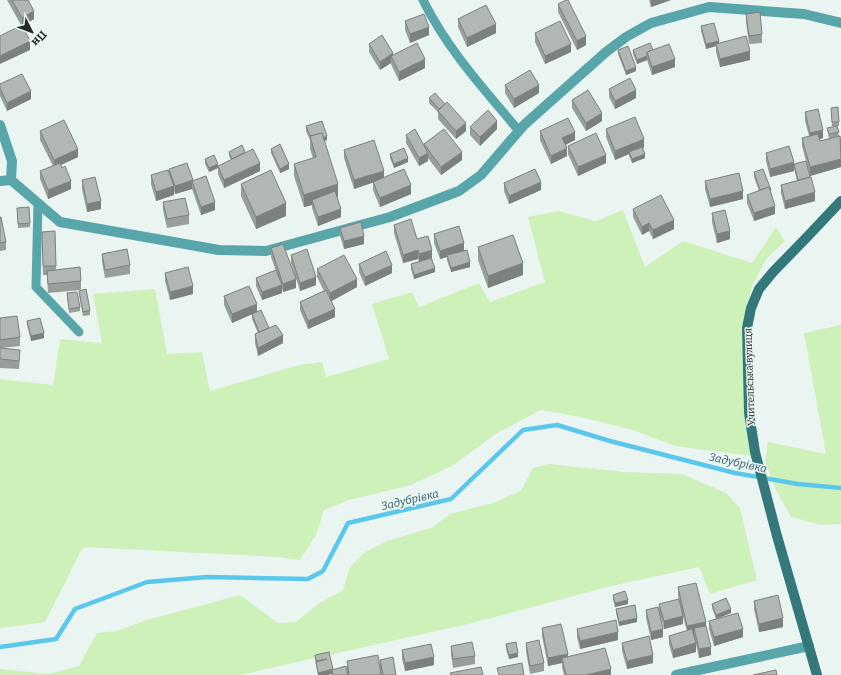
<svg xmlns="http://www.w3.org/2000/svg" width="841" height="675" font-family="Bitter,serif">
<rect width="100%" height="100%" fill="#eaf4f1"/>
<g fill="#cef1ba">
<path d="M 623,210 L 645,267 L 683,241 L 752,263 L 776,227 L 785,241 L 767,258 L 753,284 L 745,309 L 744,356 L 751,456 L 675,446 L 630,429 L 580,417 L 541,410 L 497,433 L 452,466 L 411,485 L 349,500 L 324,510 L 316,535 L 300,560 L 278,557 L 83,547 L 45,622 L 0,628 L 0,379 L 53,385 L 60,339 L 102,343 L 93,294 L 155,289 L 167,354 L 202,352 L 210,391 L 299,365 L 322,362 L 326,377 L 389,359 L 372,304 L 412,292 L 419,307 L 479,283 L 490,302 L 545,282 L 528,217 L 558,211 L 596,221 Z"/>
<path d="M 841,325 L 841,524 L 822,525 L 791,517 L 777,492 L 765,462 L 768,442 L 826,454 L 804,333 Z"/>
<path d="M 550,464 L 624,472 L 682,474 L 726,493 L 740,508 L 757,580 L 710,594 L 699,567 L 611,586 L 472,623 L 240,675 L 0,675 L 0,669 L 48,674 L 79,666 L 97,633 L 117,631 L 147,620 L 240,595 L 278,623 L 296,622 L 318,604 L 343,590 L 350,567 L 365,552 L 387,541 L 431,528 L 450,514 L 493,503 L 521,491 L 533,468 Z"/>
</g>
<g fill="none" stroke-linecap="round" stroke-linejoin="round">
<path stroke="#5bc8eb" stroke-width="4.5" d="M 0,647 L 56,639 L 75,609 L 147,582 L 207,577 L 308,579 L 323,571 L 348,523 L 451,499 L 523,430 L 557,425 L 610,441 L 735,473 L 798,484 L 841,488"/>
<g stroke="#59a6aa" stroke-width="9">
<path d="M 423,0 C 447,49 484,89 519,131"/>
<path d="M 38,203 L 36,287 L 79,332"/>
</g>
<g stroke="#59a6aa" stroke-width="10">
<path d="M 0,125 L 12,161 L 11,180"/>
<path d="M 11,180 L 60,222 L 219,250 L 266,251 L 390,217 L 459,191 L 481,175 L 524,125 L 606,52 L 626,37 L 651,23 L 709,7 L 804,14 L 841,23"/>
<path d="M 0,181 L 11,180"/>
<path d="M 676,675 L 809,646"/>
</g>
<path stroke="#33797c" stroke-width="10" d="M 817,675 L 777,536 L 755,452 L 749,413 L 747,328 L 751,308 L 759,289 L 773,272 L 808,236 L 841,201"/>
</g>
<g fill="#989e9a">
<path d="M 7,0 L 28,0 L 34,19 L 22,26 L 30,50 L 21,25 Z"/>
<path d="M 649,0 L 671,0 L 651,7 Z"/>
<path d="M 558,4 L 586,45 L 577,50 L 558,12 Z"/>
<path d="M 746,14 L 762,34 L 762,43 L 749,44 L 746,22 Z"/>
<path d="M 458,19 L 496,33 L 467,47 L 458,27 Z"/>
<path d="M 405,21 L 429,35 L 410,43 L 405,30 Z"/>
<path d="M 701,26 L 719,43 L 750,60 L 720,67 L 716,52 L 716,46 L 706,49 L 701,31 Z"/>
<path d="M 535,33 L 571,52 L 545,64 L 535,42 Z"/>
<path d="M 369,44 L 393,55 L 425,68 L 399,81 L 391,64 L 391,63 L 380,70 L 369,52 Z"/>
<path d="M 618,50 L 636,71 L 626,75 L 618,54 Z"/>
<path d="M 633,50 L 653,50 L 675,67 L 652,75 L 647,60 L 637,64 L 633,54 Z"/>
<path d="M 0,84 L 31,99 L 7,111 L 0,96 Z"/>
<path d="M 505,85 L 539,93 L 514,108 L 505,93 Z"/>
<path d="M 609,89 L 636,98 L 615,109 L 609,97 Z"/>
<path d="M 429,98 L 445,104 L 466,131 L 456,139 L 438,119 L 438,112 L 429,103 Z"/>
<path d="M 572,100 L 602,121 L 586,131 L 572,108 Z"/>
<path d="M 831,108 L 839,122 L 839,126 L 837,126 L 839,136 L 841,138 L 841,167 L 810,176 L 802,146 L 802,138 L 809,136 L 805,121 L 805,112 L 823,138 L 820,139 L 820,141 L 829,139 L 827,128 L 836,126 L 832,126 Z"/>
<path d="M 306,126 L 327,140 L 324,141 L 338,197 L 337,197 L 341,217 L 318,226 L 312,208 L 312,205 L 304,207 L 294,176 L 294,164 L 313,158 L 310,149 L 310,140 L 306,131 Z"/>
<path d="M 470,127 L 497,129 L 480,146 L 470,135 Z"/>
<path d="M 606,129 L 644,148 L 642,148 L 645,158 L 632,163 L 629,156 L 629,154 L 615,160 L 606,137 Z"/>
<path d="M 40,131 L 78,157 L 61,165 L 71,189 L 48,199 L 40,179 L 40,171 L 53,166 L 40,140 Z"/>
<path d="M 540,131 L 575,140 L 566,145 L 567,156 L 551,164 L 540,140 Z"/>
<path d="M 406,135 L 424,146 L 424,144 L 462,160 L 441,175 L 428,158 L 428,161 L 419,166 L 406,143 Z"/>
<path d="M 568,146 L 606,163 L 578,176 L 568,154 Z"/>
<path d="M 271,149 L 289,169 L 280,173 L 271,153 Z"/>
<path d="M 344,150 L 384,177 L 411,194 L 380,207 L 373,190 L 373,182 L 354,189 L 344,158 Z"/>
<path d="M 229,152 L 260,171 L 224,188 L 218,174 L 218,166 L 231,160 L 229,156 Z"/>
<path d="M 766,153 L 794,171 L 770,177 L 766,161 Z"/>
<path d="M 390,154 L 408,162 L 394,168 L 390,158 Z"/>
<path d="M 205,159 L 218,168 L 209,172 L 205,164 Z"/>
<path d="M 794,164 L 815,201 L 785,209 L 781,193 L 781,185 L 797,181 L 794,168 Z"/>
<path d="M 169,169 L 193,180 L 215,210 L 201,215 L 192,189 L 175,194 L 174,191 L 174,195 L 156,201 L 151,184 L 151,175 L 169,173 Z"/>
<path d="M 754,172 L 771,192 L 775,214 L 754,221 L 747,203 L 747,195 L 759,191 L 754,177 Z"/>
<path d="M 82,180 L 101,209 L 87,212 L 82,189 Z"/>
<path d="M 705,181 L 743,199 L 710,207 L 705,189 Z"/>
<path d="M 504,183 L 541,190 L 509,204 L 504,191 Z"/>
<path d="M 241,184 L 286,216 L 256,229 L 241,196 Z"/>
<path d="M 163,202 L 189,215 L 189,224 L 167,228 L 163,210 Z"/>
<path d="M 17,208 L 30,223 L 30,227 L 18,228 Z"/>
<path d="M 633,209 L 674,229 L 653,239 L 649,231 L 642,235 L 633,217 Z"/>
<path d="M 712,213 L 730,239 L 717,243 L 712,222 Z"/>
<path d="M 0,217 L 6,242 L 6,250 L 0,251 Z"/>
<path d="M 394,225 L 417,239 L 432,258 L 435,272 L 414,279 L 411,269 L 411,264 L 419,262 L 418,259 L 403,263 L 394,233 Z"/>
<path d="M 340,228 L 364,244 L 344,249 L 340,236 Z"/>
<path d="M 55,231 L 56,270 L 81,281 L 81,290 L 48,293 L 47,275 L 43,275 L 42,232 Z"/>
<path d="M 434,234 L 464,251 L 470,267 L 451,272 L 447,260 L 447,257 L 440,259 L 434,243 Z"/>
<path d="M 478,247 L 523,275 L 488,288 L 478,260 Z"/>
<path d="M 271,248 L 296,288 L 283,292 L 282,288 L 282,293 L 262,300 L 256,286 L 256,278 L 276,271 L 271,257 Z"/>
<path d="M 102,254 L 130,265 L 130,274 L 105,278 L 102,262 Z"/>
<path d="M 291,255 L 316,285 L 300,291 L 291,263 Z"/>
<path d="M 359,264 L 392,273 L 365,286 L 359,272 Z"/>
<path d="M 317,269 L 357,287 L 331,301 L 335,317 L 308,329 L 300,310 L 300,302 L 324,291 L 317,277 Z"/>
<path d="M 165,273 L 193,294 L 170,300 L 165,281 Z"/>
<path d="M 79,291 L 90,310 L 90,315 L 83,316 L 79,295 Z"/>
<path d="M 67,293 L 80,307 L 80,311 L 69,313 Z"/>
<path d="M 224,296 L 257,312 L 269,328 L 283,343 L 258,356 L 255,343 L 255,334 L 258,333 L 252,319 L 252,314 L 232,323 L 224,305 Z"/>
<path d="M 0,318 L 20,337 L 20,346 L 1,348 L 20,358 L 19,369 L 0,368 Z"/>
<path d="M 27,321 L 44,338 L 31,341 L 27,325 Z"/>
<path d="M 678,587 L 706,626 L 711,655 L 699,658 L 696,644 L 696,652 L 673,658 L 669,644 L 669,636 L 687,631 L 683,617 L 683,624 L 664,629 L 661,617 L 663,637 L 651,640 L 646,618 L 646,610 L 659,612 L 659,604 L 679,602 L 678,596 Z"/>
<path d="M 613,595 L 628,604 L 615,607 L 613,599 Z"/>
<path d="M 754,601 L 783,627 L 759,632 L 754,609 Z"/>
<path d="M 712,604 L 731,613 L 718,618 L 743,637 L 714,646 L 709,629 L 709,621 L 716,619 L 712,608 Z"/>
<path d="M 616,609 L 637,622 L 619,626 L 616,613 Z"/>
<path d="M 542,628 L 568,657 L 611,675 L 564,675 L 562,667 L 562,663 L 548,666 L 542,636 Z"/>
<path d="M 577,629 L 618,640 L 580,649 L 577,637 Z"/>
<path d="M 526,643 L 544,663 L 544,671 L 530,674 L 526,651 Z"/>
<path d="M 622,643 L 653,663 L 627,669 L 622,651 Z"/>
<path d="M 506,644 L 518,657 L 509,659 L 506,649 Z"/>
<path d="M 451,646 L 475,656 L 475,664 L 453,668 L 451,654 Z"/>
<path d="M 402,650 L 434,665 L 405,671 L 402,659 Z"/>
<path d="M 315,655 L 333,670 L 347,669 L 347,661 L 380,667 L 380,660 L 396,675 L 332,675 L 332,674 L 327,675 L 318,675 L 315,659 Z"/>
</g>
<g fill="#7c817d">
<path d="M 651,0 L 671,0 L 651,7 Z"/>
<path d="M 34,11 L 34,19 L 22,26 L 22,18 Z"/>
<path d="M 496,24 L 496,33 L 467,47 L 467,38 Z"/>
<path d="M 429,27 L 429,35 L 410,43 L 410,34 Z"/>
<path d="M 586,36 L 586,45 L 577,50 L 577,41 Z"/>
<path d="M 30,41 L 30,50 L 0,64 L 0,56 Z"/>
<path d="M 719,41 L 719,45 L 716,44 L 716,46 L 706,49 L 706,44 Z"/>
<path d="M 571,44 L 571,52 L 545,64 L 545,56 Z"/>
<path d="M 750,51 L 750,60 L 720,67 L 720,59 Z"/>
<path d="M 393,53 L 393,60 L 391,56 L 391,63 L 380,70 L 380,62 Z"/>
<path d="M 647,56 L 647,60 L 637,64 L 637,60 Z"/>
<path d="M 425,59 L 425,68 L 399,81 L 399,72 Z"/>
<path d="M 675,59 L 675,67 L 652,75 L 652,67 Z"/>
<path d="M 636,67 L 636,71 L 626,75 L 626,71 Z"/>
<path d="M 539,85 L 539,93 L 514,108 L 514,99 Z"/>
<path d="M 636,90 L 636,98 L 615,109 L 615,101 Z"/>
<path d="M 31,91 L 31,99 L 7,111 L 7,103 Z"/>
<path d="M 602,113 L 602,121 L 586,131 L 586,123 Z"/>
<path d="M 497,121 L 497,129 L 480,146 L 480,137 Z"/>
<path d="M 466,123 L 466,131 L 456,139 L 456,131 Z"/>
<path d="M 823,130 L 823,138 L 810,142 L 810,133 Z"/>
<path d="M 575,132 L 575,140 L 562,146 L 562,138 Z"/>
<path d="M 327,136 L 327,140 L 313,146 L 312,142 Z"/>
<path d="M 644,139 L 644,148 L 630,154 L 629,152 L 629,154 L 615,160 L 615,151 Z"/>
<path d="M 567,148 L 567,156 L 551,164 L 551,156 Z"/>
<path d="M 78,149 L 78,157 L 54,168 L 54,160 Z"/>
<path d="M 462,152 L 462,160 L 441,175 L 441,167 Z"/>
<path d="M 428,153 L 428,161 L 419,166 L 419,158 Z"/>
<path d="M 645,154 L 645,158 L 632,163 L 632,159 Z"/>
<path d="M 606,155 L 606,163 L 578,176 L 578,167 Z"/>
<path d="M 408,158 L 408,162 L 394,168 L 394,164 Z"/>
<path d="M 841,159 L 841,167 L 810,176 L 810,167 Z"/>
<path d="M 794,162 L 794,171 L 770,177 L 770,169 Z"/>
<path d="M 260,163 L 260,171 L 224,188 L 224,180 Z"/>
<path d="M 218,164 L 218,168 L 209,172 L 209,168 Z"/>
<path d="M 289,164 L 289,169 L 280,173 L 280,169 Z"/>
<path d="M 384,171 L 384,179 L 354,189 L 354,180 Z"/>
<path d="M 71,181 L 71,189 L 48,199 L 48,190 Z"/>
<path d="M 192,181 L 192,189 L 175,194 L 175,186 Z"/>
<path d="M 541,182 L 541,190 L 509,204 L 509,196 Z"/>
<path d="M 338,184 L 338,197 L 313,204 L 312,200 L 312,205 L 304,207 L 304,195 Z"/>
<path d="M 411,185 L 411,194 L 380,207 L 380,198 Z"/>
<path d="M 174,186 L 174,195 L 156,201 L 156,192 Z"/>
<path d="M 743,191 L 743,199 L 710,207 L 710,199 Z"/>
<path d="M 815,192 L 815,201 L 785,209 L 785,201 Z"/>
<path d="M 101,201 L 101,209 L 87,212 L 87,204 Z"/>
<path d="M 215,202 L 215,210 L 201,215 L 201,207 Z"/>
<path d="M 286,203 L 286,216 L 256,229 L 256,217 Z"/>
<path d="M 775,206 L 775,214 L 754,221 L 754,213 Z"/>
<path d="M 341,209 L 341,217 L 318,226 L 318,217 Z"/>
<path d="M 674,220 L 674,229 L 653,239 L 653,230 Z"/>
<path d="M 649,223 L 649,231 L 642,235 L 642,227 Z"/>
<path d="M 730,231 L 730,239 L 717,243 L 717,234 Z"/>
<path d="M 364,236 L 364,244 L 344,249 L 344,241 Z"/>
<path d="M 464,243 L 464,252 L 447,255 L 447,257 L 440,259 L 440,251 Z"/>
<path d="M 418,250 L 418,259 L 403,263 L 403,255 Z"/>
<path d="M 432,250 L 432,258 L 419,262 L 419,254 Z"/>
<path d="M 470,262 L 470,267 L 451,272 L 451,268 Z"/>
<path d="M 523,263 L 523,275 L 488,288 L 488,276 Z"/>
<path d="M 392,265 L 392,273 L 365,286 L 365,277 Z"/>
<path d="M 435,268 L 435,272 L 414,279 L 414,275 Z"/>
<path d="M 316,277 L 316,285 L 300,291 L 300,283 Z"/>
<path d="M 296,279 L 296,288 L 283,292 L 283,284 Z"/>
<path d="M 357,279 L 357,287 L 330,302 L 330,293 Z"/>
<path d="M 282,285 L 282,293 L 262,300 L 262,292 Z"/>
<path d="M 193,286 L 193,294 L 170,300 L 170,292 Z"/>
<path d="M 257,304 L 257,312 L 232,323 L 232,314 Z"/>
<path d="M 335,309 L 335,317 L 308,329 L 308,321 Z"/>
<path d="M 44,333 L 44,338 L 31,341 L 31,336 Z"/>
<path d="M 283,335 L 283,343 L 258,356 L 258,348 Z"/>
<path d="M 628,600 L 628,604 L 615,607 L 615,603 Z"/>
<path d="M 731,609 L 731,613 L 716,619 L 716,615 Z"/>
<path d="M 683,616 L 683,624 L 664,629 L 664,621 Z"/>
<path d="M 637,618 L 637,622 L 619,626 L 619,622 Z"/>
<path d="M 783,618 L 783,627 L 759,632 L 759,624 Z"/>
<path d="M 706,622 L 706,630 L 694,628 L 694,633 L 687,635 L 687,626 Z"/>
<path d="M 663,629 L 663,637 L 651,640 L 651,632 Z"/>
<path d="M 743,629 L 743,637 L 714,646 L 714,637 Z"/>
<path d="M 618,632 L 618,640 L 580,649 L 580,641 Z"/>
<path d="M 696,643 L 696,652 L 673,658 L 673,650 Z"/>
<path d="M 711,647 L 711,655 L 699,658 L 699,649 Z"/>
<path d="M 518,653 L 518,657 L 509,659 L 509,655 Z"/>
<path d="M 568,654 L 568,662 L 562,658 L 562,663 L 548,666 L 548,658 Z"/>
<path d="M 653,655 L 653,663 L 627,669 L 627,661 Z"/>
<path d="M 434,657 L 434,665 L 405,671 L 405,663 Z"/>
<path d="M 333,669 L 332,670 L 332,674 L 327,675 L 318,675 L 318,673 Z"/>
<path d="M 611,669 L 611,675 L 586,675 Z"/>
</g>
<g fill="#b1b8b3" stroke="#7c817d">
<path d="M 12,0 L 28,0 L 34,11 L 22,18 Z"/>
<path d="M 566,0 L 568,0 L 586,36 L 577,41 L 558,4 Z"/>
<path d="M 486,5 L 496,24 L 467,38 L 458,19 Z"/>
<path d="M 760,12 L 762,34 L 749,36 L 746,14 Z"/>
<path d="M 424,14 L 429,27 L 410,34 L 405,21 Z"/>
<path d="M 560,21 L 571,44 L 545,56 L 535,33 Z"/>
<path d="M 714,23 L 719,41 L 706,44 L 701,26 Z"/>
<path d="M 22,25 L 30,41 L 0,56 L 0,36 Z"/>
<path d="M 382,35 L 393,53 L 380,62 L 369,44 Z"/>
<path d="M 746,36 L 750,51 L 720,59 L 716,44 Z"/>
<path d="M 417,43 L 425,59 L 399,72 L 391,56 Z"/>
<path d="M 650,43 L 653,50 L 647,52 L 647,56 L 637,60 L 633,50 Z"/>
<path d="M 669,44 L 675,59 L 652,67 L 647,52 Z"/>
<path d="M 628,46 L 636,67 L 626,71 L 618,50 Z"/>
<path d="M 530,70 L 539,85 L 514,99 L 505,85 Z"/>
<path d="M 22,74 L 31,91 L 7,103 L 0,88 L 0,84 Z"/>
<path d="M 630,78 L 636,90 L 615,101 L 609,89 Z"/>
<path d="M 588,90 L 602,113 L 586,123 L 572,100 Z"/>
<path d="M 435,93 L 445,104 L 439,109 L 429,98 Z"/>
<path d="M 447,102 L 466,123 L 456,131 L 438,111 Z"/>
<path d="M 838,107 L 839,122 L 832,122 L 831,108 Z"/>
<path d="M 818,109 L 823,130 L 810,133 L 805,112 Z"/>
<path d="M 488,110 L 497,121 L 480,137 L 470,127 Z"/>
<path d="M 635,117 L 644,139 L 615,151 L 606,129 Z"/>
<path d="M 568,118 L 575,132 L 562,138 L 567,148 L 551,156 L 540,131 Z"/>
<path d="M 64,120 L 78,149 L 54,160 L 40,131 Z"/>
<path d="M 322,121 L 327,136 L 323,138 L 322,133 L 310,136 L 306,126 Z"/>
<path d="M 837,126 L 839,132 L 829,134 L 827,128 Z"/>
<path d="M 415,129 L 428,153 L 419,158 L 406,135 Z"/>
<path d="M 444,129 L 462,152 L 441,167 L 424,144 Z"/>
<path d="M 322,133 L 338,184 L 304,195 L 294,164 L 316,157 L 310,136 Z"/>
<path d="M 596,133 L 606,155 L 578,167 L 568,146 Z"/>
<path d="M 818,134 L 820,141 L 840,136 L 841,159 L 810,167 L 802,138 Z"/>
<path d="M 374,140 L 384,171 L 354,180 L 344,150 Z"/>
<path d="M 280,144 L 289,164 L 280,169 L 271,149 Z"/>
<path d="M 242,145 L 245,152 L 232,159 L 229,152 Z"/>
<path d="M 789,146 L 794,162 L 770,169 L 766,153 Z"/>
<path d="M 642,147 L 645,154 L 632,159 L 629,152 Z"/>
<path d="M 404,148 L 408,158 L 394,164 L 390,154 Z"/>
<path d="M 253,149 L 260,163 L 224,180 L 218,166 Z"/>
<path d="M 214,155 L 218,164 L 209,168 L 205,159 Z"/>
<path d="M 806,161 L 810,177 L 798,180 L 794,164 Z"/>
<path d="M 60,163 L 62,168 L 65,166 L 71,181 L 48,190 L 40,171 Z"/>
<path d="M 187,163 L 193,180 L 175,186 L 169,169 Z"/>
<path d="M 404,169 L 411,185 L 380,198 L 373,182 Z"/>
<path d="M 535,169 L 541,182 L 509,196 L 504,183 Z"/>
<path d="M 763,169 L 771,190 L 770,190 L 769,187 L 760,190 L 754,172 Z"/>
<path d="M 168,170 L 174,186 L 156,192 L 151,175 Z"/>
<path d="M 271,170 L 286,203 L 256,217 L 241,184 Z"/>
<path d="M 739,173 L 743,191 L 710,199 L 705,181 Z"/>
<path d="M 206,176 L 215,202 L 201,207 L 192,181 Z"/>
<path d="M 95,177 L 101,201 L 87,204 L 82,180 Z"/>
<path d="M 811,177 L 815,192 L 785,201 L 781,185 Z"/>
<path d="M 769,187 L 775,206 L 754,213 L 747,195 Z"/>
<path d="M 335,191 L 341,209 L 318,217 L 312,200 Z"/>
<path d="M 661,195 L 674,220 L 653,230 L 649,223 L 642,227 L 633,209 Z"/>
<path d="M 185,198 L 189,215 L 167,219 L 163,202 Z"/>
<path d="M 29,207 L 30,223 L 18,224 L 17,208 Z"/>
<path d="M 725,210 L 730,231 L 717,234 L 712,213 Z"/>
<path d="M 0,217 L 1,217 L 6,242 L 0,243 Z"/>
<path d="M 411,219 L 417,239 L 428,236 L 432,250 L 419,254 L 418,250 L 403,255 L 394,225 Z"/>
<path d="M 361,222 L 364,236 L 344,241 L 340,228 Z"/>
<path d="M 459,226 L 464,243 L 440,251 L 434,234 Z"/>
<path d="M 55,231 L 56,266 L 43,266 L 42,232 Z"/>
<path d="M 513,235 L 523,263 L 488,276 L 478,247 Z"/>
<path d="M 283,244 L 296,279 L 283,284 L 271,248 Z"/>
<path d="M 127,249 L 130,265 L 105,270 L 102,254 Z"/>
<path d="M 307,249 L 316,277 L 300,283 L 291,255 Z"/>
<path d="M 467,250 L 470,262 L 451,268 L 447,255 Z"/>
<path d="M 386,251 L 392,265 L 365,277 L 359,264 Z"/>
<path d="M 344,255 L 357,279 L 330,293 L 317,269 Z"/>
<path d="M 431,258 L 435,268 L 414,275 L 411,264 Z"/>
<path d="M 80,267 L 81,281 L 48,284 L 47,271 Z"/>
<path d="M 188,267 L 193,286 L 170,292 L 165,273 Z"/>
<path d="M 276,270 L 282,285 L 262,292 L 256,278 Z"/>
<path d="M 249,286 L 257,304 L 232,314 L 224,296 Z"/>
<path d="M 86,289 L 90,310 L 83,312 L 79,291 Z"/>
<path d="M 326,290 L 335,309 L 308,321 L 300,302 Z"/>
<path d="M 77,292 L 80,307 L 69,309 L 67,293 Z"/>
<path d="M 261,310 L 269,328 L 259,332 L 252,314 Z"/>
<path d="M 17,316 L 20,337 L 0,340 L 0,318 Z"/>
<path d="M 40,318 L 44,333 L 31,336 L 27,321 Z"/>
<path d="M 276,325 L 283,335 L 258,348 L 255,334 Z"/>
<path d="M 0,348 L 20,350 L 19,361 L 0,359 Z"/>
<path d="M 696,583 L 706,622 L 687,626 L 678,587 Z"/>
<path d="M 625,591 L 628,600 L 615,603 L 613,595 Z"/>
<path d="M 778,595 L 783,618 L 759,624 L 754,601 Z"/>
<path d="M 726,598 L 731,609 L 716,615 L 712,604 Z"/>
<path d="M 679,599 L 683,616 L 664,621 L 659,604 Z"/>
<path d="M 635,605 L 637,618 L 619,622 L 616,609 Z"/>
<path d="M 658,607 L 663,629 L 651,632 L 646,610 Z"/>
<path d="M 738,613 L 743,629 L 714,637 L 709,621 Z"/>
<path d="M 616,620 L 618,632 L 580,641 L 577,629 Z"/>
<path d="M 561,624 L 568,654 L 548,658 L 542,628 Z"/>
<path d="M 706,626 L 711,647 L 699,649 L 694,628 Z"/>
<path d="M 692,629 L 696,643 L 673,650 L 669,636 Z"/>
<path d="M 649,636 L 653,655 L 627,661 L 622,643 Z"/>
<path d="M 539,640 L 544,663 L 530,666 L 526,643 Z"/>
<path d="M 472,642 L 475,656 L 453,659 L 451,646 Z"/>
<path d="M 516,642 L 518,653 L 509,655 L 506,644 Z"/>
<path d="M 431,644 L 434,657 L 405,663 L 402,650 Z"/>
<path d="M 605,648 L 611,669 L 586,675 L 566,675 L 562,658 Z"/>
<path d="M 329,652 L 333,669 L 318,673 L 316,662 L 327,659 L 316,661 L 315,655 Z"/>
<path d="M 378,655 L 381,675 L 349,675 L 347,661 Z"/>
<path d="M 393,657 L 396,675 L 383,675 L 380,660 Z"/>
<path d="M 522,663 L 524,675 L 499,675 L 497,668 Z"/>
<path d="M 346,666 L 348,675 L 333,675 L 332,670 Z"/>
<path d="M 481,667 L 483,675 L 451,675 L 450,673 Z"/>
<path d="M 776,670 L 777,675 L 753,675 Z"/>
</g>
<g text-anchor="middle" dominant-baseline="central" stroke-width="3" stroke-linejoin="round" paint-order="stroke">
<g font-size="10" fill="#252827" stroke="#eaf4f1">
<text transform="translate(750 377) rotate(-92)">Учительська вулиця</text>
</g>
<g font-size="11" font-style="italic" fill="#2a5968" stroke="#eaf4f1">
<text transform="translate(738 463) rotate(12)">Задубрівка</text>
<text transform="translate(410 500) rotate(-13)">Задубрівка</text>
</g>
</g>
<g transform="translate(32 32) rotate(132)" stroke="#eaf4f1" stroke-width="3" paint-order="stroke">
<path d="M0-3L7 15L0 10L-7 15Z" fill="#252827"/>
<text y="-6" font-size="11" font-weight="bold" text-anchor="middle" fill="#252827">Пн</text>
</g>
</svg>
